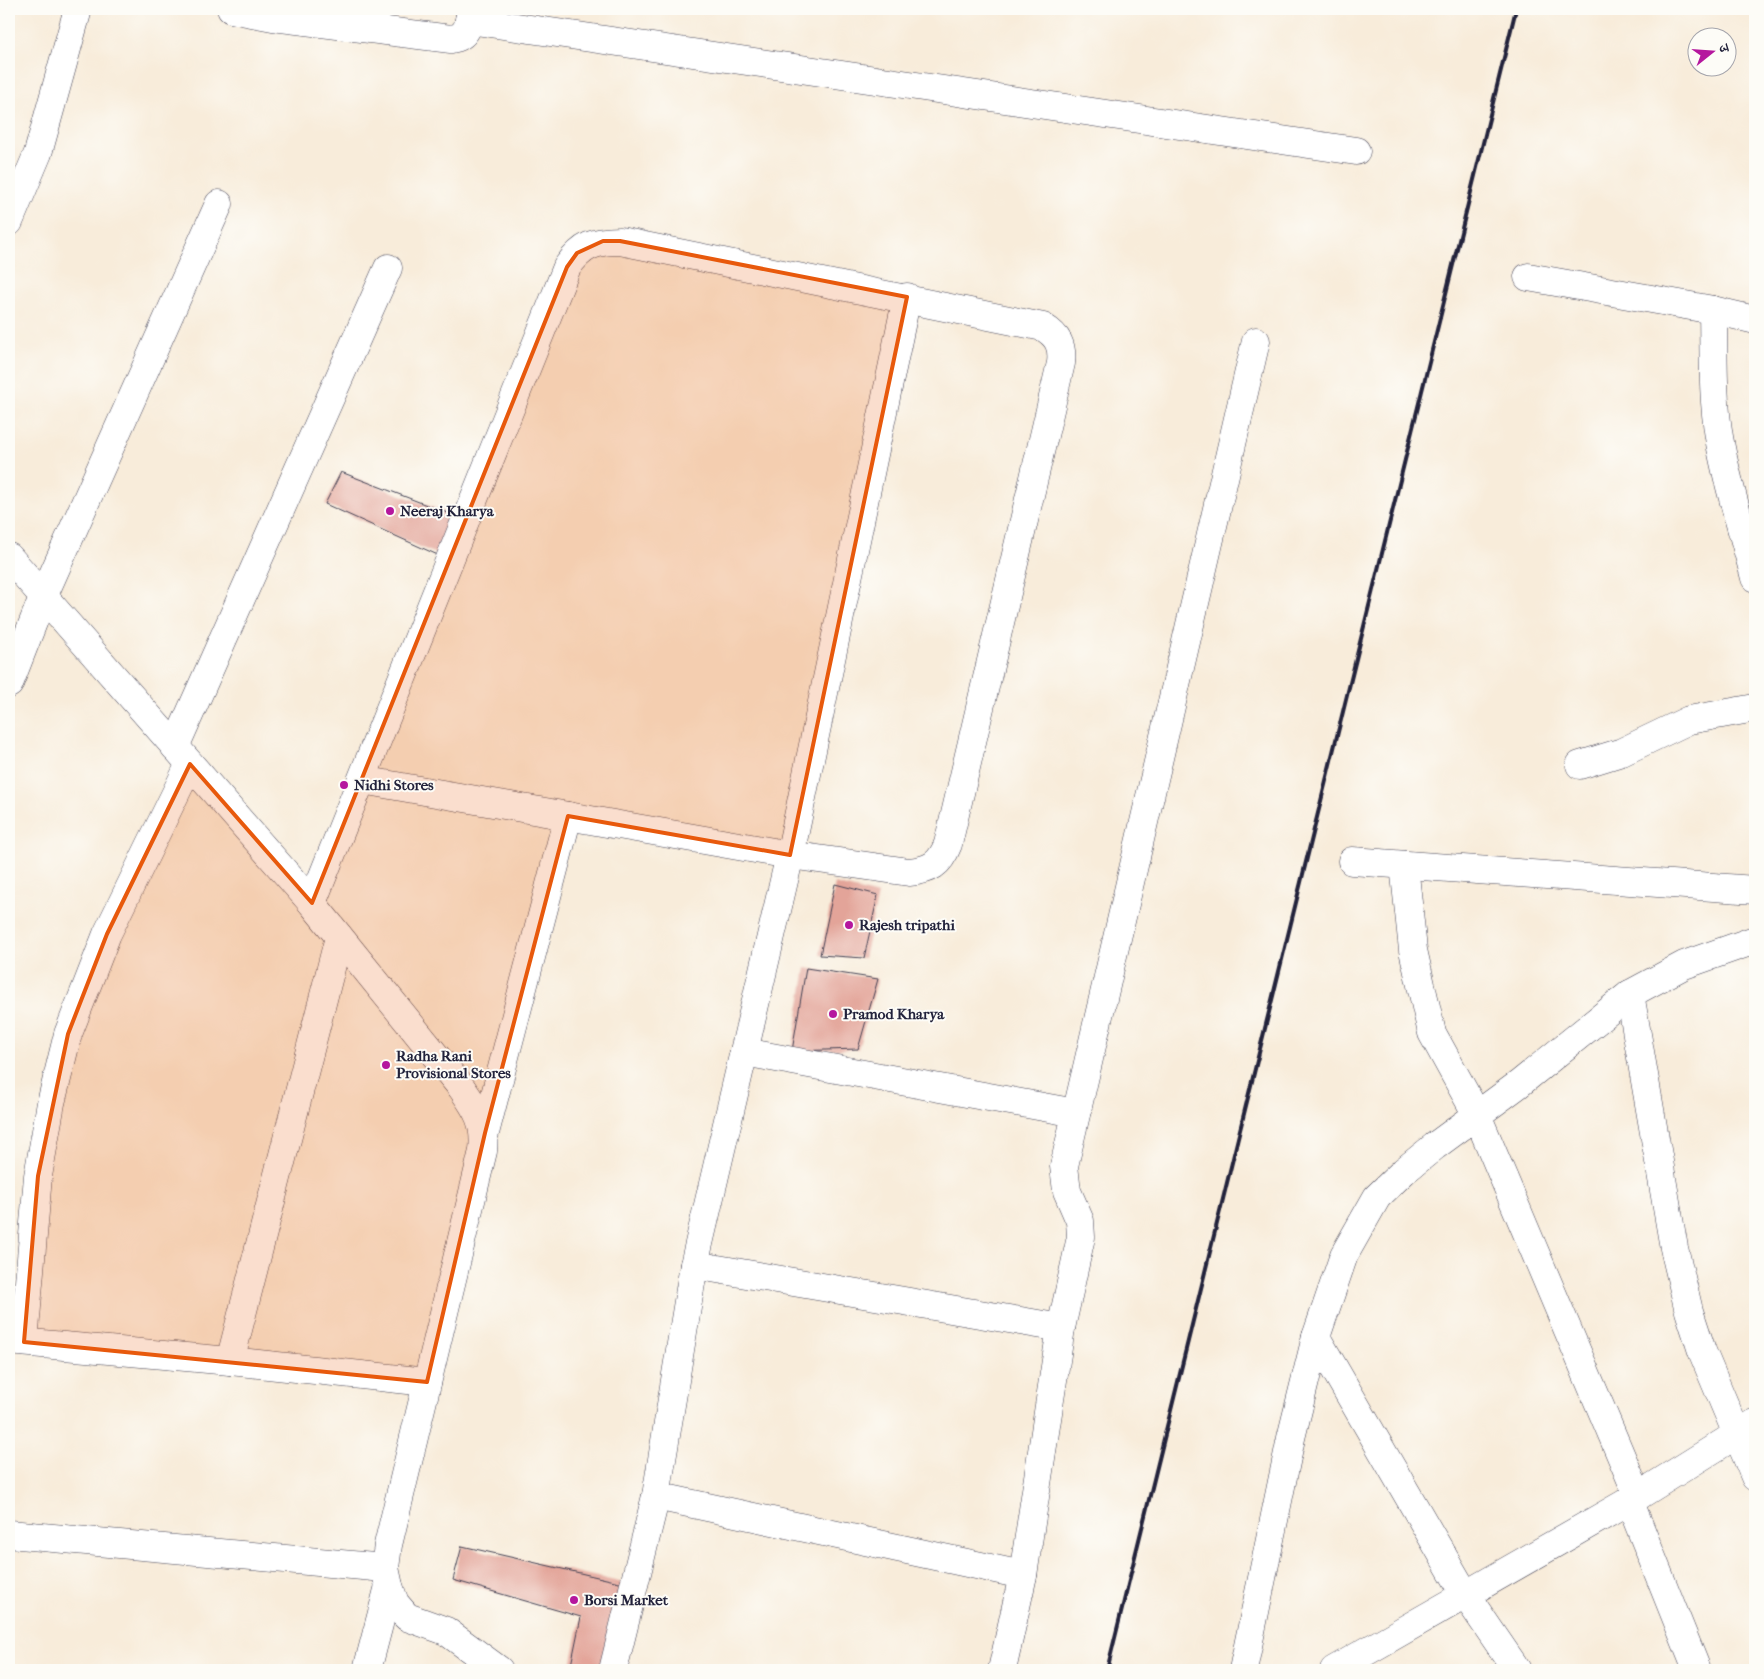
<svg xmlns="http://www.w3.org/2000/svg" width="1764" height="1679" font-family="'IM FELL French Canon','Noto Serif Devanagari',serif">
<rect width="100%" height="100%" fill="#fdfcf7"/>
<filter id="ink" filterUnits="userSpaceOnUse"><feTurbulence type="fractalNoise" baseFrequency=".02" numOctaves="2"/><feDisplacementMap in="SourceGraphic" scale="10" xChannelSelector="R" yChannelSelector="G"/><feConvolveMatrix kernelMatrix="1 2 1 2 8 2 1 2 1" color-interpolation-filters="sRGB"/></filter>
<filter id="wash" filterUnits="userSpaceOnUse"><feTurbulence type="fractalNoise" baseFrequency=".0096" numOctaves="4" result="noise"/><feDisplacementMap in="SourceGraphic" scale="20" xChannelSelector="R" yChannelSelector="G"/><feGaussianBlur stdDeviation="1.12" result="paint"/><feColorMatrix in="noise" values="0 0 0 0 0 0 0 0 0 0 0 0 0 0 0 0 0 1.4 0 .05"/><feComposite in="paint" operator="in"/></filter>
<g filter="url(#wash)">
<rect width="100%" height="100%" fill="#f8ecda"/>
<g id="blocks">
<g fill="#e3a499">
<path d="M 341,472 L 458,517 L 440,556 L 325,504 Z"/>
<path d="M 835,884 L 878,895 L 864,958 L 820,955 Z"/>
<path d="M 806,968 L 878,979 L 858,1049 L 792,1051 Z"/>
<path d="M 462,1546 L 628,1584 L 606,1670 L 570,1670 L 581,1617 L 453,1580 Z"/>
</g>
</g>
</g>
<g filter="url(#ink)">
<use href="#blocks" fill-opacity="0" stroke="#424053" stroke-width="1"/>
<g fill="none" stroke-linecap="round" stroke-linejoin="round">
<defs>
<g id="minor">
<path d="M 231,9 L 273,17 L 451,39 C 468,37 469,24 471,9"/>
<path d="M 469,20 L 1356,151"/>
<path d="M 9,222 L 38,153 L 78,9"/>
<path d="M 1528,277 L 1713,310 L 1755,320"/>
<path d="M 1713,310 C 1714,352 1712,395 1719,437 C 1727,485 1743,531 1755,578"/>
<path d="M 9,557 L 312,903 L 461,1087 C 477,1110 486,1122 483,1151 L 388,1545 L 385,1568 L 389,1586 L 395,1603 L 407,1617 L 446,1631 L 499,1670"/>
<path d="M 9,684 L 43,597 L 219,204"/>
<path d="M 175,747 L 388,268"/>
<path d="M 1580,765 L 1622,752 L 1689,720 L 1755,708"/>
<path d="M 1352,861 L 1755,890"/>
<path d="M 1404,865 L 1413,950 L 1432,1033 L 1477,1115 L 1638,1496"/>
<path d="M 312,903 L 567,267 C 583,245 594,241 620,241 L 1043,327 C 1058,336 1063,346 1061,363 L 948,844 C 940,865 930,870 909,872 L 790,855 L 362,780"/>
<path d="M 1630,994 L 1674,1248 L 1689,1311 L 1702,1351 L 1755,1477"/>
<path d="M 744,1052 L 1076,1113"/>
<path d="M 485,1133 L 568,816"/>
<path d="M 694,1265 L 1061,1328"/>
<path d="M 1316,1337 L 1465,1594 L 1517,1670"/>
<path d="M 9,1341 L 230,1361 L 427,1382"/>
<path d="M 24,1342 L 38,1176 L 51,1103 L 68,1034 L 107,934 L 190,764"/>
<path d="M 230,1361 L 339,937"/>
<path d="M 656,1496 L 1023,1575"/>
<path d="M 1629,1500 L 1697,1670"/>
<path d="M 9,1534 L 385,1568"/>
<path d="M 367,1670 L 389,1586"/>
<path d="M 613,1670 L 656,1496 L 694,1265 L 790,855 L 907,297"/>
<path d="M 1002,1670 L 1023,1575 L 1061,1328 L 1081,1237 L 1080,1221 L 1067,1191 L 1064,1166 L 1256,341"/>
<path d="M 1243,1670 L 1291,1438 L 1316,1337 L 1344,1255 L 1377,1197 L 1404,1171 L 1435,1146 L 1519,1084 L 1630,994 L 1684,965 L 1755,940"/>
<path d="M 1334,1670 L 1638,1496 L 1755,1423"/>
</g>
</defs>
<use href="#minor" stroke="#424053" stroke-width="29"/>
<use href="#minor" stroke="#fff" stroke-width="28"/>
<path stroke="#22223b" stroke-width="4" d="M 1107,1670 L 1516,9"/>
</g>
</g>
<path fill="#e8590c" fill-opacity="0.2" stroke="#e8590c" stroke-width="4" stroke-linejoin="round" d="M 603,241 L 620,241 L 907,297 L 790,855 L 568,816 L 485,1133 L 427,1382 L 24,1342 L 38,1176 L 68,1034 L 107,934 L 190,764 L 312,903 L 567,267 L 577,253 Z"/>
<g fill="#b5179e" stroke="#fdfcf7" stroke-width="2">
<circle cx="390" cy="511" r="5"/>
<circle cx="344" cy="785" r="5"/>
<circle cx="849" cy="925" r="5"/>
<circle cx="833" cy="1014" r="5"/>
<circle cx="386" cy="1065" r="5"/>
<circle cx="574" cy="1600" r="5"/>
</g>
<g text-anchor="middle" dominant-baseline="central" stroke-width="4" stroke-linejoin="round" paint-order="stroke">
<g font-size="15" font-weight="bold" fill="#22223b" stroke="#fdfcf7" text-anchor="start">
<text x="400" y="511">Neeraj Kharya</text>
<text x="354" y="785">Nidhi Stores</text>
<text x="859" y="925">Rajesh tripathi</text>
<text x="843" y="1014">Pramod Kharya</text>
<text x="396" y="1056">Radha Rani<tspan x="396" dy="17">Provisional Stores</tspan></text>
<text x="584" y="1600">Borsi Market</text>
</g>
</g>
<rect width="1764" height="1679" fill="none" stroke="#fdfcf7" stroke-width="30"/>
<g transform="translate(1712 52) rotate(73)"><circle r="24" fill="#fdfcf7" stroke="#a5a5ac"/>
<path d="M0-4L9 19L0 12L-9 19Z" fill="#b5179e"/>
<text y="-8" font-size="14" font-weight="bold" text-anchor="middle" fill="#22223b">उ</text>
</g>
</svg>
